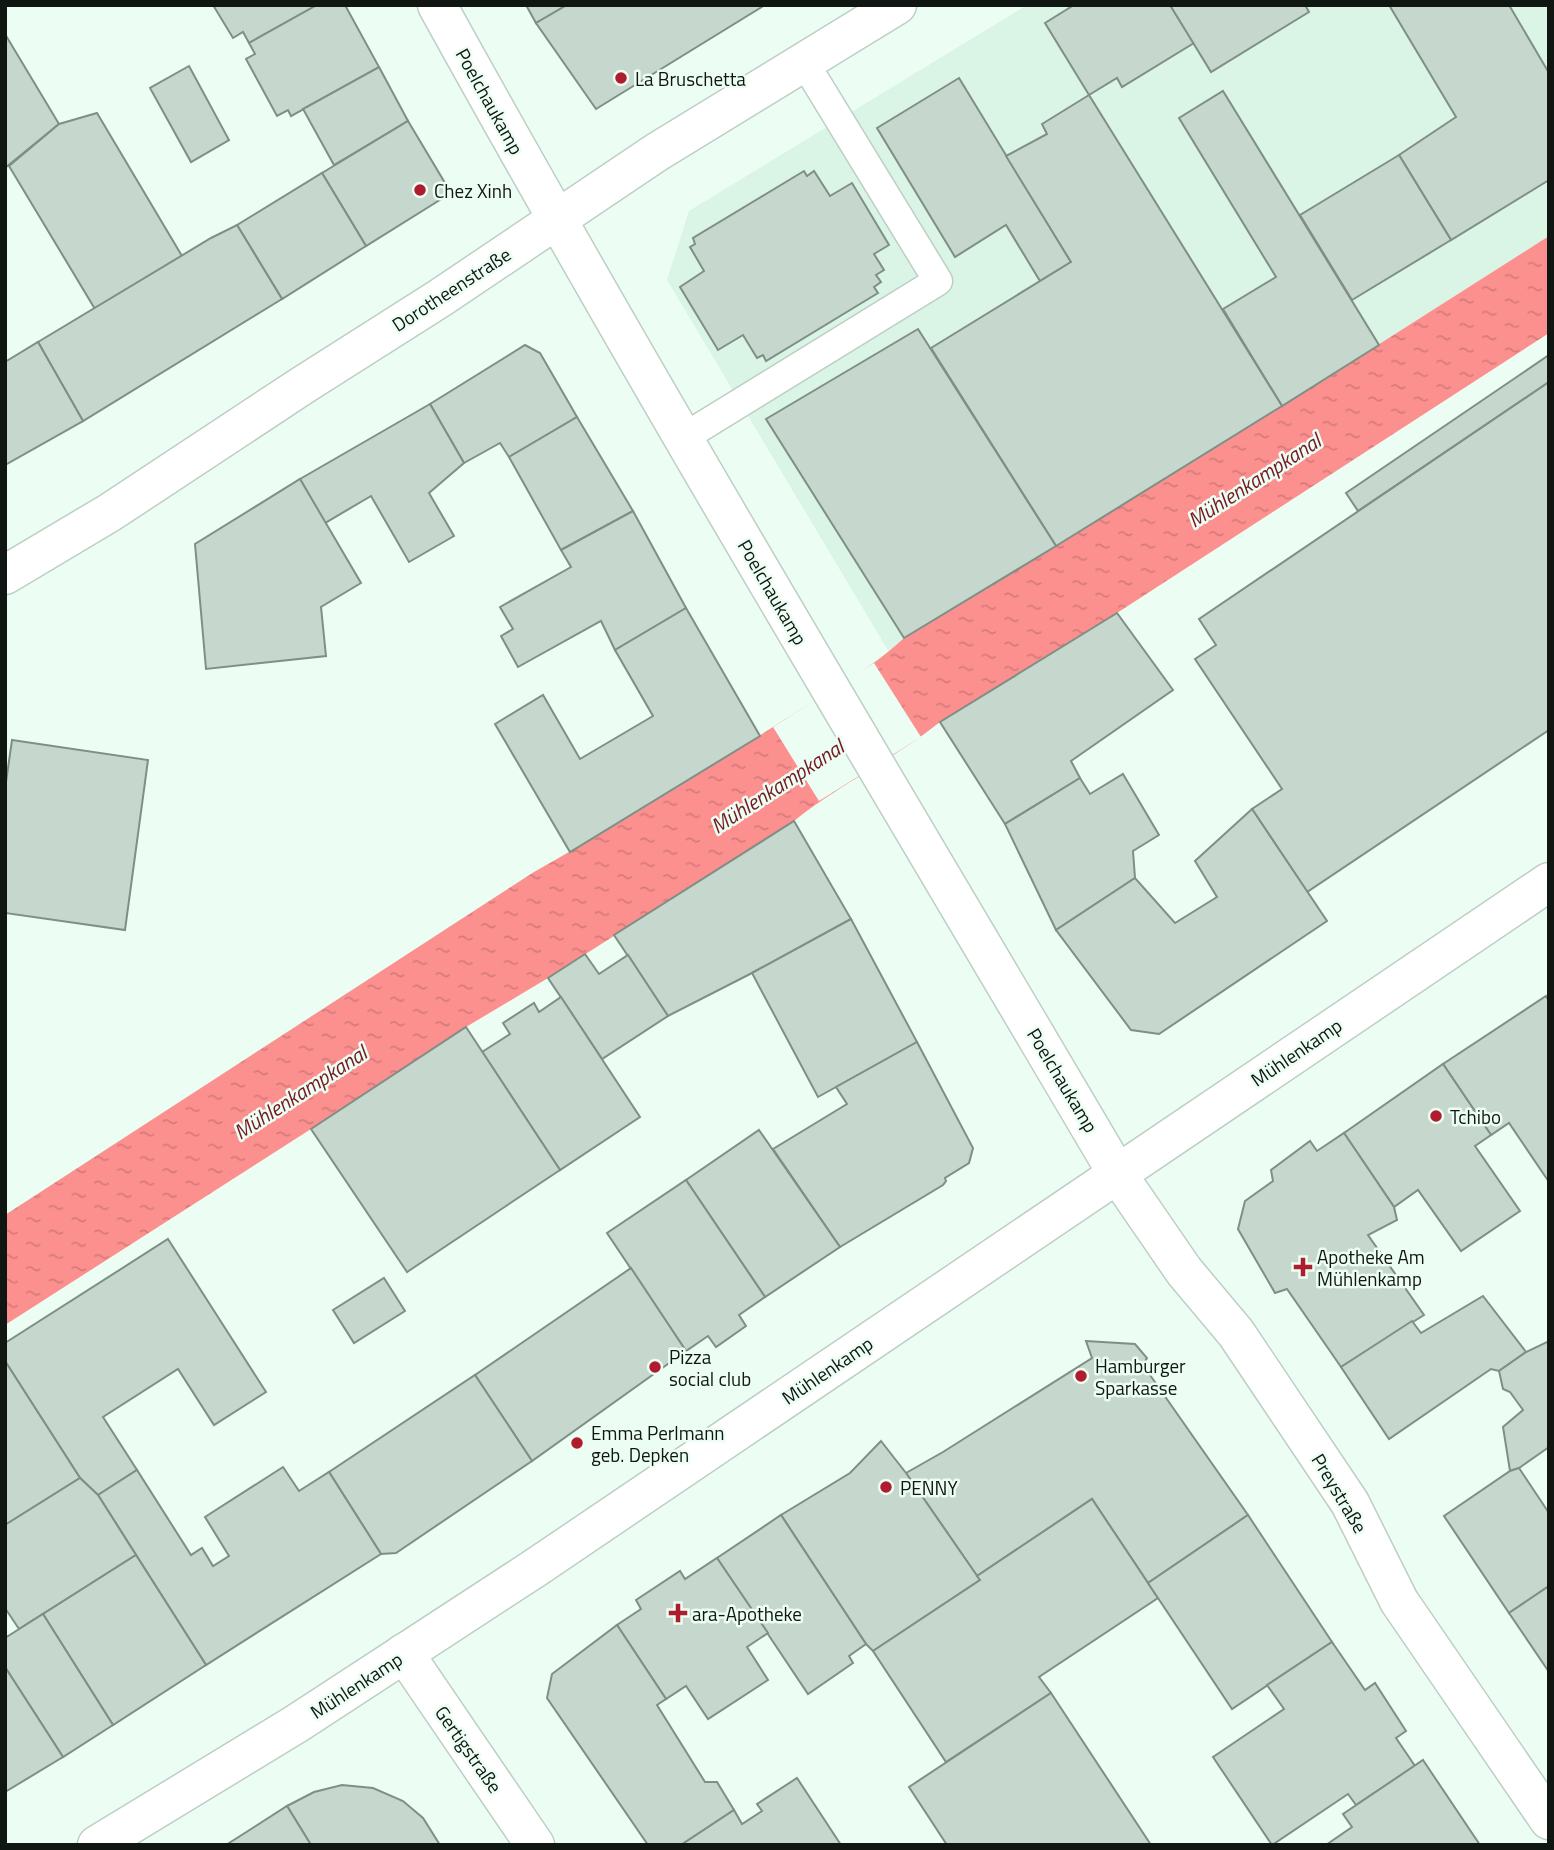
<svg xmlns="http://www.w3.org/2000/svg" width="1554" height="1850" font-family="'Titillium Web',sans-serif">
<defs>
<pattern id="water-ripples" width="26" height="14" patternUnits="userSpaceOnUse" patternTransform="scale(1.75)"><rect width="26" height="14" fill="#fb908f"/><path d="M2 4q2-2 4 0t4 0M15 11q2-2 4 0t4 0" fill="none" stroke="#d67b7a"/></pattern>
</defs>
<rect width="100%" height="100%" fill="#ecfef3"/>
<path fill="#daf4e5" d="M 1027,5 L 1549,5 L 1549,236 L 1282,406 L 904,638 L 889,652 L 667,280 L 689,211 Z"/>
<path fill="url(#water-ripples)" d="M 1549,236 L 1549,333 L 1117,613 L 940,722 C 894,759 840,784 794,821 L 548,978 L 466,1027 L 311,1129 L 5,1325 L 5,1215 L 534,872 C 616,826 697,776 776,725 C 820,697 866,673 904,638 L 1282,406 Z"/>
<path fill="#ecfef3" d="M 874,663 L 921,737 L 819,801 L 773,727 Z"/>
<g fill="#c6d8cd" stroke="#7f8f86" stroke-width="2">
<path d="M 213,5 L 317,5 L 249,43 L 243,32 L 233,38 Z"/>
<path d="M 317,5 L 345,5 L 379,67 L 291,116 L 288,110 L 277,116 L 246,59 L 255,54 L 249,43 Z"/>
<path d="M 526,5 L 567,5 L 536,23 Z"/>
<path d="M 567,5 L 765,5 L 596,109 L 536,23 Z"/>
<path d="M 1074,5 L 1170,5 L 1194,43 L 1122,87 L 1117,78 L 1089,95 L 1045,23 Z"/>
<path d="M 1170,5 L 1305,5 L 1309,12 L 1211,72 Z"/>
<path d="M 1389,5 L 1509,5 L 1549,73 L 1549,180 L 1451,240 L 1399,155 L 1456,117 Z"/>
<path d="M 5,34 L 59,124 L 5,168 Z"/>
<path d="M 189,66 L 229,140 L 191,162 L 150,88 Z"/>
<path d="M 379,67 L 408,121 L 334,165 L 303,109 Z"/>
<path d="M 959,78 L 1071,262 L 1040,281 L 1006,225 L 955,257 L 877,128 Z"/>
<path d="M 1223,91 L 1379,345 L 1282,406 L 1223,309 L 1276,277 L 1179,118 Z"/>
<path d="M 1089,95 L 1282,406 L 1056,546 L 931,348 L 1071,262 L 1006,156 L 1047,134 L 1042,124 Z"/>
<path d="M 97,113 L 182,256 L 95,309 L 9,166 L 59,124 Z"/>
<path d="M 408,121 L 451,193 L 366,246 L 322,173 Z"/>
<path d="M 1399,155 L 1451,240 L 1352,300 L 1300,215 Z"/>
<path d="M 804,171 L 807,176 L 814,171 L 830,196 L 852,183 L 889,245 L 874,254 L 884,270 L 876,275 L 881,282 L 874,287 L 878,293 L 766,361 L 763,355 L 757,358 L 743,335 L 718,350 L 680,287 L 704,271 L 690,247 L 695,244 L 693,238 Z"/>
<path d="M 322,173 L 366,246 L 282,299 L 237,225 Z"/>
<path d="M 237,225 L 282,299 L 83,421 L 38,342 L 211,238 Z"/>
<path d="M 918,329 L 1056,546 L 904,638 L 766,419 Z"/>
<path d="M 38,342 L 83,421 L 5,465 L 5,362 Z"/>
<path d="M 525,345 L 540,353 L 577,417 L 509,457 L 500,443 L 464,463 L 430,404 Z"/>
<path d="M 1549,355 L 1549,382 L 1358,511 L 1346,493 Z"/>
<path d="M 1549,382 L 1549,730 L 1307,892 L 1252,809 L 1282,789 L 1195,659 L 1216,645 L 1199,619 Z"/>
<path d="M 430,404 L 464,463 L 429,493 L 454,536 L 409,562 L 371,496 L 325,523 L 300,479 Z"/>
<path d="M 577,417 L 633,511 L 561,550 L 509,457 Z"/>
<path d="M 300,479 L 361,583 L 321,607 L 326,656 L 206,669 L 195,544 Z"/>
<path d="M 633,511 L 686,608 L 615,650 L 601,621 L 518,667 L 501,636 L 513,629 L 500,607 L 571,567 L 561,550 Z"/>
<path d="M 686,608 L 760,736 L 570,852 L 495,724 L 543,695 L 580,759 L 653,716 L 615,650 Z"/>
<path d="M 1117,613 L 1173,690 L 1071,761 L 1080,778 L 1005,824 L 940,722 Z"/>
<path d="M 12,740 L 148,760 L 125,930 L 5,913 L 5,789 Z"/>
<path d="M 1123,774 L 1159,835 L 1133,851 L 1135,878 L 1056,930 L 1005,824 L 1080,778 L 1090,794 Z"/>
<path d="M 1252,809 L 1327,921 L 1159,1034 L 1131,1030 L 1056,930 L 1135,878 L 1175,923 L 1217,897 L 1195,861 Z"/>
<path d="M 794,821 L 851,919 L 752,973 L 668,1016 L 614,935 Z"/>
<path d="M 851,919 L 917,1042 L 818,1097 L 752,973 Z"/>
<path d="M 585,954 L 599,974 L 628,955 L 668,1016 L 602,1059 L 548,978 Z"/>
<path d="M 1546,996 L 1549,1001 L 1549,1182 L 1509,1123 L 1491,1135 L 1443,1064 Z"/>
<path d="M 561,997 L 640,1117 L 560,1170 L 482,1052 L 510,1034 L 503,1023 L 534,1003 L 539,1012 Z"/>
<path d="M 466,1027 L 560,1170 L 407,1272 L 311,1129 Z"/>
<path d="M 917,1042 L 973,1148 L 969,1163 L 945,1178 L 946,1181 L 943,1185 L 840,1247 L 773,1149 L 847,1104 L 836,1087 Z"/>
<path d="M 1443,1064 L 1491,1135 L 1475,1146 L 1520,1211 L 1461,1251 L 1418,1190 L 1394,1207 L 1344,1133 Z"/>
<path d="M 759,1130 L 840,1247 L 765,1297 L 686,1180 Z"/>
<path d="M 1344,1133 L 1394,1207 L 1397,1220 L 1368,1235 L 1424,1315 L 1341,1367 L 1287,1289 L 1275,1293 L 1238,1229 L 1245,1201 L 1273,1181 L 1271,1170 L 1310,1141 L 1317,1151 Z"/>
<path d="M 686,1180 L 765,1297 L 739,1315 L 746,1326 L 716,1347 L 708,1336 L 686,1351 L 607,1233 Z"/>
<path d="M 168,1239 L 266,1392 L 214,1425 L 178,1369 L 103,1417 L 137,1470 L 98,1495 L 80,1478 L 5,1361 L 5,1343 Z"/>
<path d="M 631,1268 L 686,1351 L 532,1461 L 475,1375 Z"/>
<path d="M 384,1278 L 405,1311 L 354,1343 L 333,1310 Z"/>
<path d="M 1483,1296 L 1526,1352 L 1499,1371 L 1491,1369 L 1389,1439 L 1341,1367 L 1412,1321 L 1421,1333 Z"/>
<path d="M 1086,1341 L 1135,1344 L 1147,1358 L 1143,1365 L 1248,1515 L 1148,1583 L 1092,1499 L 977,1576 L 906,1473 L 943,1452 L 1092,1358 Z"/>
<path d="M 1549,1341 L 1549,1447 L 1519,1468 L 1510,1471 L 1503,1427 L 1523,1410 L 1510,1392 L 1503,1389 L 1499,1371 L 1526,1352 Z"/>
<path d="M 5,1361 L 80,1478 L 5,1525 Z"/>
<path d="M 475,1375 L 532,1461 L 396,1553 L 381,1554 L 329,1472 Z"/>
<path d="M 881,1441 L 906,1473 L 980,1580 L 873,1651 L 866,1644 L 781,1515 L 850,1473 Z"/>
<path d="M 283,1467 L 299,1491 L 329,1472 L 381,1554 L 206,1665 L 98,1495 L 137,1470 L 191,1555 L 202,1548 L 213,1566 L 229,1556 L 205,1517 Z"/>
<path d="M 1519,1468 L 1549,1513 L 1549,1586 L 1509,1613 L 1444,1516 L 1510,1471 Z"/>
<path d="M 80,1478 L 98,1495 L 136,1555 L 19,1629 L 5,1608 L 5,1525 Z"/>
<path d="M 1092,1499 L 1158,1598 L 1039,1677 L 1051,1693 L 946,1762 L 873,1651 L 980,1580 L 977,1576 Z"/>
<path d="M 781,1515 L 866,1644 L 849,1656 L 853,1663 L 808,1694 L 717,1558 Z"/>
<path d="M 1248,1515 L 1332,1642 L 1232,1709 L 1148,1583 Z"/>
<path d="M 136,1555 L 206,1665 L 113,1725 L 43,1614 Z"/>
<path d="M 717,1558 L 768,1633 L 747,1647 L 768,1680 L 708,1719 L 686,1686 L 666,1699 L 617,1625 L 641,1609 L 636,1600 L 680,1571 L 685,1579 Z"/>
<path d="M 1549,1586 L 1549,1672 L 1509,1613 Z"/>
<path d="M 43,1614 L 113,1725 L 63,1757 L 5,1667 L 5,1638 Z"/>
<path d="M 617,1625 L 666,1699 L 657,1705 L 705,1782 L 717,1782 L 734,1810 L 681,1845 L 648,1845 L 547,1698 L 552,1674 Z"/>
<path d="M 1332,1642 L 1365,1690 L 1375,1683 L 1406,1731 L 1396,1738 L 1415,1766 L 1356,1805 L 1348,1794 L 1272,1845 L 1213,1757 L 1284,1709 L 1267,1685 Z"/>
<path d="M 5,1667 L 63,1757 L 5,1792 Z"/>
<path d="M 1051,1693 L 1151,1845 L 947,1845 L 909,1787 Z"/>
<path d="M 1423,1760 L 1480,1845 L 1326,1845 L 1352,1827 L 1343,1814 Z"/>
<path d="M 797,1778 L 841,1845 L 681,1845 L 734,1810 L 742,1824 L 762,1811 L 757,1804 Z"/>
<path d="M 342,1785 L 373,1788 L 403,1801 L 423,1818 L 440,1845 L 311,1845 L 287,1806 L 314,1792 Z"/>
<path d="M 287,1806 L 311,1845 L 226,1845 Z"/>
</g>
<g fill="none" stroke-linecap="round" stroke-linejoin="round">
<defs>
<path id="service" d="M 683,438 L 938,281 L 804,62"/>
<g id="minor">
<path d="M 5,575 L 109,513 L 303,385 L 440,298 L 657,152 L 897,5"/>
<path d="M 1118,1175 L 1184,1271 L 1236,1333 L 1350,1503 L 1399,1601 L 1549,1820"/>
</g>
<g id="tertiary">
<path d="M 437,5 C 655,400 889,786 1118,1175"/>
<path d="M 404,1653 L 535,1845"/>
<path d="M 97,1845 L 296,1724 L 535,1568 L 1549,882"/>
</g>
</defs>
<use href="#service" stroke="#bdcfc4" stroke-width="31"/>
<use href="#minor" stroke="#bdcfc4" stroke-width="41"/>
<use href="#tertiary" stroke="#bdcfc4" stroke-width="41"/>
<use href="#service" stroke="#fff" stroke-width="28"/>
<use href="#minor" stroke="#fff" stroke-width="38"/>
<use href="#tertiary" stroke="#fff" stroke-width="38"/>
</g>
<g fill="#af1c2e" stroke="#ecfef3" stroke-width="2.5">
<circle cx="621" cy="78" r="7"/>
<circle cx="420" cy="190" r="7"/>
<circle cx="1436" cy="1116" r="7"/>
<path d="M1299.5 1256.5h7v7h7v7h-7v7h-7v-7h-7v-7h7z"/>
<circle cx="655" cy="1367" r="7"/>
<circle cx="1081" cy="1376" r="7"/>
<circle cx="577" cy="1443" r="7"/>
<circle cx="886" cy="1487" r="7"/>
<path d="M674.5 1602.5h7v7h7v7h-7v7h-7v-7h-7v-7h7z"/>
</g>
<g text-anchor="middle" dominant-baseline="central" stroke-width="5" stroke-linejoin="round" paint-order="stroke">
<g font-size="19" fill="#101612" stroke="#ecfef3" text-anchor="start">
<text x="635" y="78">La Bruschetta</text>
<text x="434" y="190">Chez Xinh</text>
<text x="1450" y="1116">Tchibo</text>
<text x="1317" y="1256">Apotheke Am<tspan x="1317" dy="22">Mühlenkamp</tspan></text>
<text x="669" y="1356">Pizza<tspan x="669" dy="22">social club</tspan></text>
<text x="1095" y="1365">Hamburger<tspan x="1095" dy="22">Sparkasse</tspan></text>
<text x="591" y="1432">Emma Perlmann<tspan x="591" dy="22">geb. Depken</tspan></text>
<text x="900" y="1487">PENNY</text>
<text x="692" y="1613">ara-Apotheke</text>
</g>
<g font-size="19" fill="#101612" stroke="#ecfef3">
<text transform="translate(490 101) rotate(61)">Poelchaukamp</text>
<text transform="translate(451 289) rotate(-33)">Dorotheenstraße</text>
<text transform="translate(773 592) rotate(60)">Poelchaukamp</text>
<text transform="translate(1296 1052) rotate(-34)">Mühlenkamp</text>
<text transform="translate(1063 1080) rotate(59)">Poelchaukamp</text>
<text transform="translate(827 1370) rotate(-34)">Mühlenkamp</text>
<text transform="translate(1340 1493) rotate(59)">Preystraße</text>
<text transform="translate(356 1685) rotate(-33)">Mühlenkamp</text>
<text transform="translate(469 1749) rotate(55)">Gertigstraße</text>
</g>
<g font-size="21" font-style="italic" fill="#761821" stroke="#ecfef3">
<text transform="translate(1254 480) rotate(-33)">Mühlenkampkanal</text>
<text transform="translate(777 786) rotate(-33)">Mühlenkampkanal</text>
<text transform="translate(300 1092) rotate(-33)">Mühlenkampkanal</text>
</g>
</g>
<rect width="1554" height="1850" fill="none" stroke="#101612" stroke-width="14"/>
</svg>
